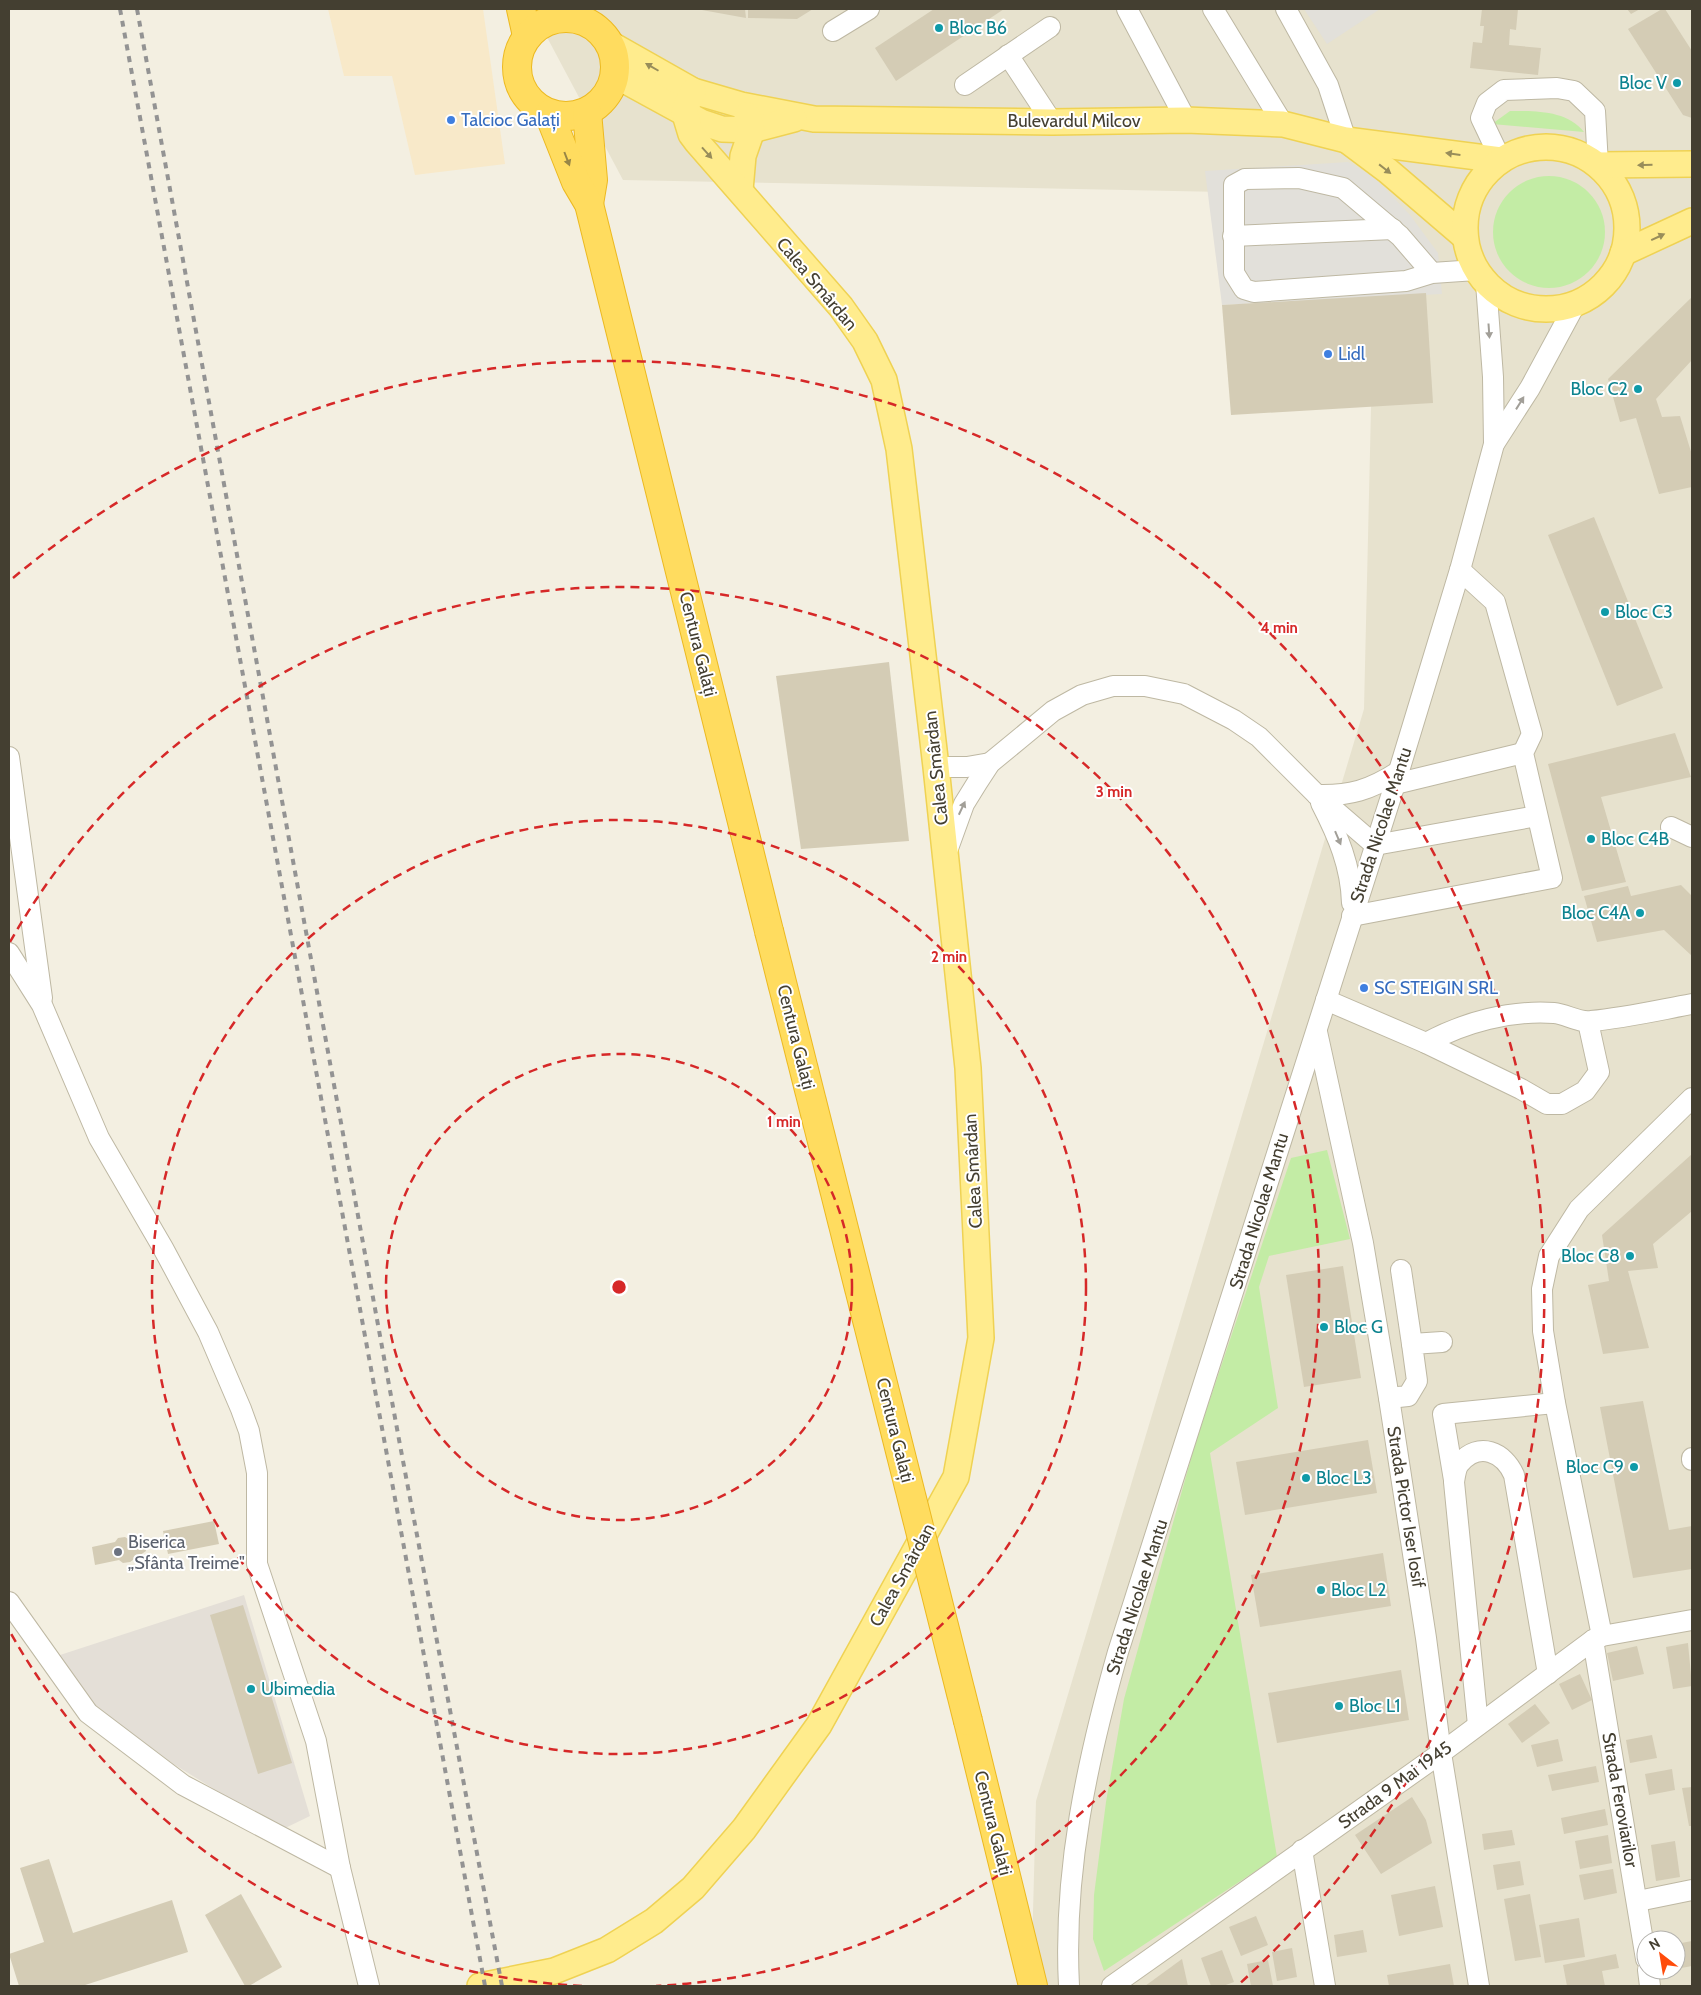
<svg xmlns="http://www.w3.org/2000/svg" width="1701" height="1995" font-family="Cabin,sans-serif">
<rect width="100%" height="100%" fill="#f3efe1"/>
<path fill="#e7e2ce" fill-rule="evenodd" d="M 532,9 L 1692,9 L 1692,1986 L 1031,1986 L 1036,1801 L 1364,709 L 1376,195 L 623,180 ZM 1646,1940 L 1676,1940 L 1676,1970 L 1646,1970 Z"/>
<path fill="#f8e9c9" d="M 328,9 L 483,9 L 505,164 L 415,175 L 392,76 L 344,76 Z"/>
<path fill="#e4dfd7" d="M 244,1595 L 310,1816 L 281,1830 L 175,1765 L 96,1707 L 57,1656 Z"/>
<g fill="#c3eca5">
<path d="M 1510,111 C 1534,111 1567,110 1584,132 L 1492,124 Z"/>
<circle cx="1549" cy="232" r="56"/>
<path d="M 1327,1150 L 1350,1239 L 1269,1256 L 1259,1287 L 1278,1408 L 1210,1453 L 1277,1857 L 1104,1971 L 1093,1939 L 1094,1895 L 1106,1802 L 1124,1699 L 1195,1444 L 1291,1158 Z"/>
</g>
<g fill="#e2e0da">
<path d="M 1304,9 L 1380,9 L 1327,44 Z"/>
<path d="M 1348,162 L 1375,178 L 1410,215 L 1438,253 L 1442,294 L 1222,305 L 1205,171 Z"/>
</g>
<g fill="#d4ccb5">
<path d="M 702,9 L 745,9 L 746,18 L 702,10 Z"/>
<path d="M 748,9 L 813,9 L 797,19 L 748,18 Z"/>
<path d="M 934,9 L 1004,9 L 896,81 L 875,48 Z"/>
<path d="M 1482,9 L 1518,9 L 1516,30 L 1510,29 L 1509,45 L 1541,48 L 1538,75 L 1470,68 L 1473,42 L 1482,43 L 1484,26 L 1480,26 Z"/>
<path d="M 1627,9 L 1640,9 L 1631,14 Z"/>
<path d="M 1662,9 L 1665,9 L 1692,51 L 1692,118 L 1683,115 L 1628,29 Z"/>
<path d="M 1426,293 L 1433,403 L 1231,415 L 1222,305 Z"/>
<path d="M 1692,297 L 1692,360 L 1656,399 L 1662,417 L 1680,416 L 1692,455 L 1692,487 L 1659,494 L 1636,418 L 1620,422 L 1608,379 Z"/>
<path d="M 1594,517 L 1663,688 L 1617,706 L 1548,535 Z"/>
<path d="M 889,662 L 909,841 L 801,849 L 776,676 Z"/>
<path d="M 1675,733 L 1691,777 L 1601,797 L 1626,882 L 1582,891 L 1548,764 Z"/>
<path d="M 1681,885 L 1692,896 L 1692,956 L 1664,930 L 1597,942 L 1584,896 L 1628,886 L 1631,896 Z"/>
<path d="M 1692,1154 L 1692,1211 L 1653,1244 L 1658,1268 L 1628,1271 L 1649,1348 L 1603,1354 L 1588,1285 L 1609,1281 L 1602,1235 Z"/>
<path d="M 1343,1266 L 1361,1378 L 1304,1387 L 1286,1275 Z"/>
<path d="M 1643,1401 L 1669,1530 L 1692,1526 L 1692,1569 L 1633,1578 L 1600,1407 Z"/>
<path d="M 1368,1440 L 1377,1493 L 1245,1515 L 1236,1462 Z"/>
<path d="M 214,1521 L 219,1544 L 168,1554 L 163,1531 Z"/>
<path d="M 125,1537 L 128,1539 L 139,1539 L 144,1542 L 146,1551 L 130,1562 L 123,1563 L 119,1560 L 95,1565 L 92,1547 L 115,1542 L 118,1538 Z"/>
<path d="M 1383,1553 L 1391,1606 L 1260,1627 L 1251,1575 Z"/>
<path d="M 243,1605 L 292,1763 L 258,1774 L 210,1615 Z"/>
<path d="M 1688,1643 L 1692,1686 L 1673,1689 L 1666,1647 Z"/>
<path d="M 1637,1646 L 1644,1674 L 1613,1681 L 1607,1653 Z"/>
<path d="M 1401,1670 L 1409,1720 L 1277,1743 L 1268,1693 Z"/>
<path d="M 1580,1674 L 1592,1700 L 1572,1710 L 1559,1684 Z"/>
<path d="M 1535,1704 L 1550,1723 L 1522,1743 L 1508,1724 Z"/>
<path d="M 1652,1735 L 1657,1758 L 1630,1763 L 1626,1740 Z"/>
<path d="M 1558,1739 L 1563,1761 L 1537,1767 L 1531,1745 Z"/>
<path d="M 1596,1766 L 1599,1782 L 1552,1791 L 1548,1775 Z"/>
<path d="M 1672,1769 L 1675,1790 L 1649,1795 L 1645,1774 Z"/>
<path d="M 1692,1787 L 1692,1826 L 1689,1826 L 1682,1788 Z"/>
<path d="M 1412,1797 L 1426,1820 L 1432,1843 L 1381,1874 L 1355,1835 Z"/>
<path d="M 1605,1809 L 1608,1825 L 1564,1834 L 1561,1818 Z"/>
<path d="M 1512,1830 L 1515,1845 L 1484,1850 L 1482,1834 Z"/>
<path d="M 1608,1835 L 1612,1863 L 1580,1869 L 1575,1841 Z"/>
<path d="M 1675,1841 L 1680,1877 L 1656,1881 L 1651,1845 Z"/>
<path d="M 49,1859 L 73,1933 L 172,1900 L 188,1952 L 82,1986 L 19,1986 L 9,1954 L 44,1942 L 20,1868 Z"/>
<path d="M 1520,1861 L 1524,1885 L 1497,1890 L 1493,1865 Z"/>
<path d="M 1613,1869 L 1617,1893 L 1584,1900 L 1579,1875 Z"/>
<path d="M 1435,1886 L 1443,1927 L 1399,1936 L 1391,1895 Z"/>
<path d="M 241,1894 L 282,1967 L 249,1986 L 245,1986 L 205,1915 Z"/>
<path d="M 1530,1894 L 1541,1957 L 1515,1961 L 1504,1899 Z"/>
<path d="M 1256,1916 L 1268,1945 L 1241,1956 L 1229,1927 Z"/>
<path d="M 1579,1918 L 1585,1957 L 1545,1963 L 1539,1925 Z"/>
<path d="M 1363,1930 L 1367,1952 L 1337,1957 L 1334,1935 Z"/>
<path d="M 1692,1941 L 1692,1966 L 1676,1969 L 1676,1944 Z"/>
<path d="M 1292,1948 L 1297,1977 L 1277,1981 L 1272,1952 Z"/>
<path d="M 1222,1950 L 1234,1982 L 1223,1986 L 1211,1986 L 1201,1958 Z"/>
<path d="M 1616,1954 L 1619,1968 L 1602,1971 L 1605,1986 L 1567,1986 L 1563,1965 Z"/>
<path d="M 1182,1959 L 1188,1986 L 1145,1986 Z"/>
<path d="M 1268,1960 L 1273,1986 L 1251,1986 L 1247,1964 Z"/>
<path d="M 1450,1964 L 1454,1986 L 1389,1986 L 1387,1975 Z"/>
</g>
<g fill="none" stroke-linecap="round" stroke-linejoin="round">
<defs>
<g id="minor">
<path d="M 1127,9 L 1186,120"/>
<path d="M 1213,9 L 1283,124"/>
<path d="M 1286,9 L 1328,85 L 1346,140"/>
<path d="M 833,31 L 869,9"/>
<path d="M 1008,55 L 1052,122"/>
<path d="M 965,85 L 1050,27"/>
<path d="M 1501,160 L 1481,118 L 1487,103 L 1504,90 L 1557,88 L 1574,91 L 1595,111 L 1598,165"/>
<path d="M 1233,236 L 1393,229"/>
<path d="M 1432,273 L 1400,236 L 1343,188 L 1299,178 L 1245,179 L 1234,185 L 1234,273 L 1244,289 L 1254,292 L 1406,281 L 1432,273 L 1476,270"/>
<path d="M 1486,283 L 1493,377 L 1494,444"/>
<path d="M 9,757 L 42,998"/>
<path d="M 936,767 L 967,767 L 990,763"/>
<path d="M 1395,784 L 1523,753"/>
<path d="M 1317,795 C 1350,796 1370,790 1398,772"/>
<path d="M 1321,803 C 1338,836 1351,866 1352,903"/>
<path d="M 1671,827 L 1692,837"/>
<path d="M 1375,845 L 1537,816"/>
<path d="M 947,851 L 964,804 L 977,783 L 990,763 L 1018,740 L 1053,711 L 1082,695 L 1113,686 L 1145,686 L 1184,694 L 1234,720 L 1259,737 L 1317,795 L 1375,845"/>
<path d="M 1352,916 L 1552,878 L 1523,753 L 1532,734 L 1495,602 L 1460,570"/>
<path d="M 9,953 L 42,1005 L 99,1138 L 163,1248 L 208,1332 L 241,1409 L 249,1431 L 257,1473 L 257,1564 L 316,1741 L 340,1868 L 369,1986"/>
<path d="M 1326,1000 L 1426,1043 L 1521,1089 L 1547,1104 L 1562,1104 L 1585,1091 L 1599,1072 L 1588,1022"/>
<path d="M 1317,1032 L 1363,1243 L 1389,1398 L 1426,1638 L 1441,1753 L 1479,1986"/>
<path d="M 1426,1043 C 1465,1022 1510,1010 1554,1013 C 1566,1014 1579,1023 1591,1021 C 1625,1018 1659,1010 1692,1004"/>
<path d="M 1401,1270 L 1412,1344"/>
<path d="M 1389,1398 L 1408,1396 L 1417,1381 L 1412,1344 L 1442,1342"/>
<path d="M 1692,1458 L 1692,1460"/>
<path d="M 1454,1480 L 1443,1414 L 1555,1403"/>
<path d="M 9,1602 L 88,1713 L 183,1785 L 340,1868"/>
<path d="M 1602,1636 L 1555,1403 L 1543,1331 L 1542,1289 L 1549,1256 L 1579,1209 L 1692,1098"/>
<path d="M 1593,1640 L 1646,1959"/>
<path d="M 1478,1725 L 1454,1482 C 1455,1476 1456,1467 1460,1463 C 1479,1441 1504,1452 1514,1475 L 1548,1674"/>
<path d="M 1302,1850 L 1325,1986"/>
<path d="M 1638,1901 L 1692,1890"/>
<path d="M 1648,1970 L 1650,1986"/>
<path d="M 1069,1986 C 1063,1872 1087,1761 1118,1652 L 1395,784 L 1460,570 L 1494,444 L 1530,388 L 1576,303"/>
<path d="M 1112,1986 L 1441,1753 L 1593,1640 L 1602,1636 L 1692,1620"/>
</g>
<g id="major">
<path d="M 610,44 L 693,91 L 741,105 L 814,119 L 1052,122 L 1186,120 L 1283,124 L 1346,140 L 1501,160"/>
<path d="M 615,75 L 701,122 L 722,129 L 752,130 L 794,119"/>
<path d="M 1348,141 L 1388,171 L 1465,237"/>
<circle cx="1546" cy="228" r="81"/>
<path d="M 1598,165 L 1692,164"/>
<path d="M 740,190 L 743,156 L 752,130 L 747,115"/>
<path d="M 1623,253 L 1692,221"/>
<path d="M 480,1986 L 554,1971 L 607,1950 L 654,1921 L 693,1888 L 744,1829 L 819,1725 L 956,1477 L 981,1338 L 968,1068 L 936,767 L 899,449 L 884,380 L 865,341 L 841,307 L 697,142 L 691,134 L 684,111 L 693,91"/>
</g>
<g id="highway">
<path d="M 521,9 L 527,36"/>
<circle cx="566" cy="67" r="49"/>
<path d="M 587,112 L 593,180 L 589,204"/>
<path d="M 549,114 L 576,182 L 589,204 L 769,931"/>
<path d="M 968,1721 L 1033,1986"/>
</g>
</defs>
<use href="#minor" stroke="#beb8a3" stroke-width="22"/>
<use href="#major" stroke="#efd253" stroke-width="28"/>
<use href="#highway" stroke="#ecb921" stroke-width="30"/>
<use href="#minor" stroke="#fff" stroke-width="20"/>
<use href="#major" stroke="#ffec8d" stroke-width="25"/>
<use href="#highway" stroke="#ffdc5f" stroke-width="28"/>
<g stroke="#939393" stroke-width="4" stroke-dasharray="6 6" stroke-linecap="butt">
<path d="M 120,9 L 485,1986"/>
<path d="M 137,9 L 400,1445 L 502,1986"/>
</g>
<defs>
<path id="highway-bridge" d="M 769,931 L 968,1721"/>
</defs>
<use href="#highway-bridge" stroke="#ecb921" stroke-width="30" stroke-linecap="butt"/>
<use href="#highway-bridge" stroke="#ffdc5f" stroke-width="28"/>
</g>
<defs><path id="oneway-solid" d="M-6-.8H1V-3.2L6.5 0L1 3.2V.8H-6Z" transform="scale(1.25)"/></defs>
<g fill="#988d5a">
<use href="#oneway-solid" transform="translate(652 67) rotate(-150)"/>
<use href="#oneway-solid" transform="translate(707 153) rotate(48)"/>
<use href="#oneway-solid" transform="translate(1453 154) rotate(-172)"/>
<use href="#oneway-solid" transform="translate(1645 165) rotate(179)"/>
<use href="#oneway-solid" transform="translate(1385 169) rotate(38)"/>
<use href="#oneway-solid" transform="translate(1658 237) rotate(-25)"/>
</g>
<use fill="#988646" href="#oneway-solid" transform="translate(567 159) rotate(69)"/>
<g fill="#a29f98">
<use href="#oneway-solid" transform="translate(1489 331) rotate(86)"/>
<use href="#oneway-solid" transform="translate(1520 403) rotate(-58)"/>
<use href="#oneway-solid" transform="translate(962 808) rotate(-65)"/>
<use href="#oneway-solid" transform="translate(1338 838) rotate(67)"/>
</g>
<g fill="none" stroke="#d62828" stroke-width="2.5" stroke-dasharray="9 6">
<circle cx="619" cy="1287" r="233"/>
<circle cx="619" cy="1287" r="467"/>
<path d="M582 1986A700 700 0 0 1 10 1632M10 942A700 700 0 1 1 656 1986"/>
<path d="M13 578A933 933 0 0 1 1237 1986"/>
</g>
<g fill="#0f9aa8" stroke="#fff" stroke-width="2">
<circle cx="939" cy="28" r="5"/>
<circle cx="1677" cy="83" r="5"/>
<circle cx="1638" cy="389" r="5"/>
<circle cx="1605" cy="612" r="5"/>
<circle cx="1591" cy="839" r="5"/>
<circle cx="1640" cy="913" r="5"/>
<circle cx="1630" cy="1256" r="5"/>
<circle cx="1324" cy="1327" r="5"/>
<circle cx="1634" cy="1467" r="5"/>
<circle cx="1306" cy="1478" r="5"/>
<circle cx="1321" cy="1590" r="5"/>
<circle cx="251" cy="1689" r="5"/>
<circle cx="1339" cy="1706" r="5"/>
</g>
<g fill="#3f7fe0" stroke="#fff" stroke-width="2">
<circle cx="451" cy="120" r="5"/>
<circle cx="1328" cy="354" r="5"/>
<circle cx="1364" cy="988" r="5"/>
</g>
<circle fill="#6b7280" stroke="#fff" stroke-width="2" cx="118" cy="1552" r="5"/>
<g text-anchor="middle" dominant-baseline="central" stroke-width="4" stroke-linejoin="round" paint-order="stroke">
<g font-size="18" fill="#0d838f" stroke="#fff" text-anchor="start">
<text x="949" y="28">Bloc B6</text>
<text x="1667" y="83" text-anchor="end">Bloc V</text>
<text x="1628" y="389" text-anchor="end">Bloc C2</text>
<text x="1615" y="612">Bloc C3</text>
<text x="1601" y="839">Bloc C4B</text>
<text x="1630" y="913" text-anchor="end">Bloc C4A</text>
<text x="1620" y="1256" text-anchor="end">Bloc C8</text>
<text x="1334" y="1327">Bloc G</text>
<text x="1624" y="1467" text-anchor="end">Bloc C9</text>
<text x="1316" y="1478">Bloc L3</text>
<text x="1331" y="1590">Bloc L2</text>
<text x="261" y="1689">Ubimedia</text>
<text x="1349" y="1706">Bloc L1</text>
</g>
<g font-size="18" fill="#366cbe" stroke="#fff" text-anchor="start">
<text x="461" y="120">Talcioc Galați</text>
<text x="1338" y="354">Lidl</text>
<text x="1374" y="988">SC STEIGIN SRL</text>
</g>
<g font-size="18" fill="#443f31" stroke="#fff">
<text x="1074" y="121">Bulevardul Milcov</text>
<text transform="translate(817 284) rotate(50)">Calea Smârdan</text>
<text transform="translate(698 644) rotate(76)">Centura Galați</text>
<text transform="translate(936 768) rotate(-96)">Calea Smârdan</text>
<text transform="translate(1381 825) rotate(-72)">Strada Nicolae Mantu</text>
<text transform="translate(796 1037) rotate(76)">Centura Galați</text>
<text transform="translate(973 1171) rotate(-93)">Calea Smârdan</text>
<text transform="translate(1259 1211) rotate(-73)">Strada Nicolae Mantu</text>
<text transform="translate(895 1430) rotate(76)">Centura Galați</text>
<text transform="translate(1406 1507) rotate(81)">Strada Pictor Iser Iosif</text>
<text transform="translate(902 1575) rotate(-61)">Calea Smârdan</text>
<text transform="translate(1137 1597) rotate(-72)">Strada Nicolae Mantu</text>
<text transform="translate(1395 1785) rotate(-36)">Strada 9 Mai 1945</text>
<text transform="translate(1620 1800) rotate(80)">Strada Feroviarilor</text>
<text transform="translate(993 1823) rotate(76)">Centura Galați</text>
</g>
<g font-size="18" fill="#5b616d" stroke="#fff" text-anchor="start">
<text x="128" y="1542">Biserica<tspan x="128" dy="21">„Sfânta Treime"</tspan></text>
</g>
</g>
<circle cx="619" cy="1287" r="8" fill="#d62828" stroke="#fff" stroke-width="2.5"/>
<g font-size="15" text-anchor="middle" font-weight="bold" fill="#d62828" stroke="#fff" stroke-width="4" stroke-linejoin="round" paint-order="stroke">
<text x="1279" y="633">4 min</text>
<text x="1114" y="797">3 min</text>
<text x="949" y="962">2 min</text>
<text x="784" y="1127">1 min</text>
</g>
<rect width="1701" height="1995" fill="none" stroke="#443f31" stroke-width="20"/>
<g transform="translate(1661 1955) rotate(329)"><circle r="24" fill="#ffffff" stroke="#b4b2ad"/>
<path d="M0-4L9 19L0 12L-9 19Z" fill="#ff4c0b"/>
<text y="-8" font-size="14" font-weight="bold" text-anchor="middle" fill="#443f31">N</text>
</g>
</svg>
